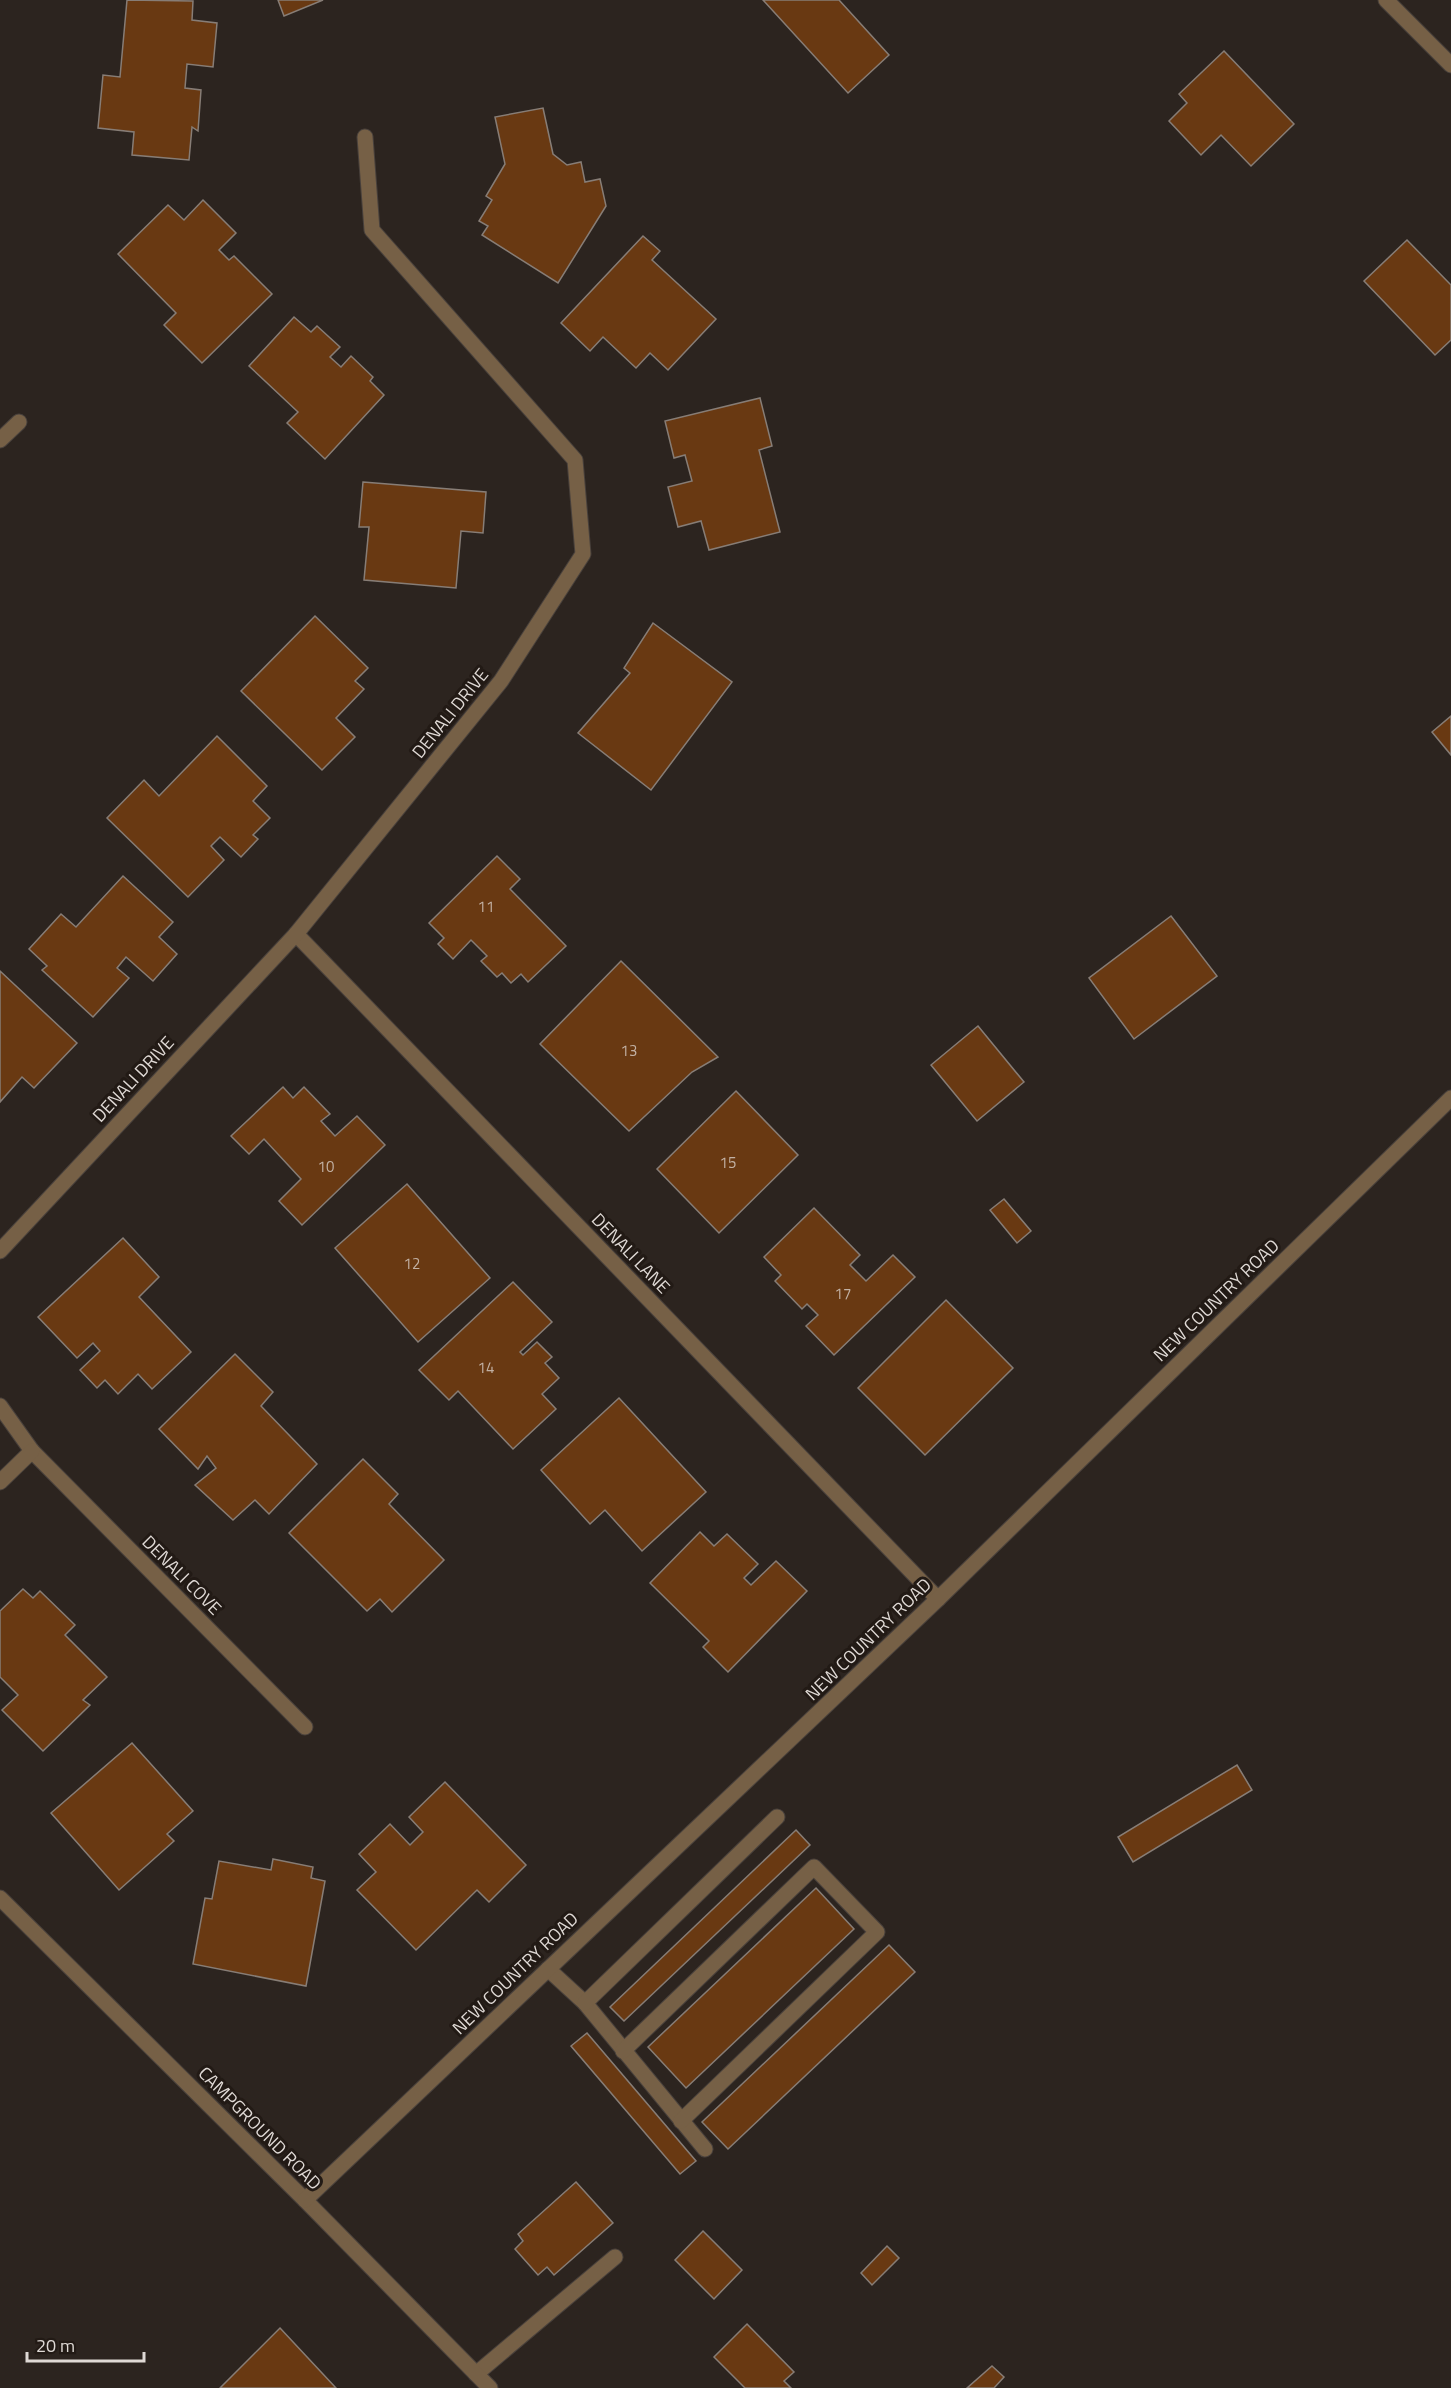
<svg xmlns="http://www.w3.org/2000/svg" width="1451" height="2388" font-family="'Titillium Web',sans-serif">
<rect width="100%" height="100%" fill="#2c241f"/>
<g fill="#693912" stroke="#877d76" stroke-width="1.5">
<path d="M 127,0 L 193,1 L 192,20 L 217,23 L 213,67 L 187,64 L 185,88 L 201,90 L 198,131 L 192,127 L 189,160 L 132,155 L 134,132 L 98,128 L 103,75 L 120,77 Z"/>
<path d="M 278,0 L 323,0 L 284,16 Z"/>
<path d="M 763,0 L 839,0 L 889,55 L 848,93 Z"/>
<path d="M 1224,51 L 1294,124 L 1251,166 L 1221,135 L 1201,155 L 1169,121 L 1187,103 L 1179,94 Z"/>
<path d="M 543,108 L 553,154 L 567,165 L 581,162 L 585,182 L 600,179 L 606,206 L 558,283 L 482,235 L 488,226 L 479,221 L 492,200 L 486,196 L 505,164 L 495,117 Z"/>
<path d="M 203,200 L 236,233 L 219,250 L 229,260 L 234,256 L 272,294 L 202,363 L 164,325 L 176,313 L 118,254 L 168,205 L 184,220 Z"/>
<path d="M 643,236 L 660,251 L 652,260 L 716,319 L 668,370 L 650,353 L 636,368 L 603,337 L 590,351 L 561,323 Z"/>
<path d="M 1407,240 L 1451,285 L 1451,340 L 1435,355 L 1364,281 Z"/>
<path d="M 294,317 L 311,332 L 317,326 L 340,347 L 330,357 L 341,367 L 351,356 L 373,377 L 370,381 L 384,395 L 325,459 L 287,423 L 298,412 L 249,366 Z"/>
<path d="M 760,398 L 772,446 L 759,450 L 780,532 L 709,550 L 701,521 L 678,527 L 668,487 L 692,481 L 685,455 L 674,458 L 665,421 Z"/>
<path d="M 363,482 L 486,492 L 483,533 L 461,531 L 456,588 L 364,580 L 369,527 L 359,527 Z"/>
<path d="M 315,616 L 368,668 L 355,681 L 364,689 L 336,718 L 355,737 L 322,770 L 241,691 Z"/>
<path d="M 653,623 L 732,682 L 651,790 L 578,733 L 630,673 L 624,668 Z"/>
<path d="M 1451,716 L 1451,755 L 1432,732 Z"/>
<path d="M 217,736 L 267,786 L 253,801 L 270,818 L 253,835 L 258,839 L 241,857 L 220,837 L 211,846 L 224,860 L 188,897 L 107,818 L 144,780 L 159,796 Z"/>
<path d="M 497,856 L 520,879 L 510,889 L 566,946 L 528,982 L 521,974 L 511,983 L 502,973 L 497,977 L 481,961 L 487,956 L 471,940 L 453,959 L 438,944 L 444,938 L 429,923 Z"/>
<path d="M 123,876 L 173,922 L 159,937 L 177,954 L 153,981 L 126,957 L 117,968 L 129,978 L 93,1017 L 42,970 L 47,966 L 29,949 L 61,914 L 76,927 Z"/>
<path d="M 1171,916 L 1217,976 L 1134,1039 L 1089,978 Z"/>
<path d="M 621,961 L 718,1057 L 692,1072 L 629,1131 L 540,1044 Z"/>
<path d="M 0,971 L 77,1043 L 34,1088 L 22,1077 L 0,1102 Z"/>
<path d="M 978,1026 L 1024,1082 L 977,1121 L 931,1065 Z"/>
<path d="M 283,1087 L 293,1098 L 304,1087 L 330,1114 L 321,1121 L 335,1136 L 357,1116 L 385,1145 L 302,1225 L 279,1201 L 301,1179 L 264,1139 L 249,1154 L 231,1136 Z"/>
<path d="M 736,1091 L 798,1155 L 719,1233 L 657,1169 Z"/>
<path d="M 407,1184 L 490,1278 L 418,1342 L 335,1248 Z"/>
<path d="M 1004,1199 L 1031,1231 L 1017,1243 L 990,1210 Z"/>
<path d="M 814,1208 L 860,1255 L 850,1265 L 866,1281 L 893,1255 L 915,1277 L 834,1355 L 806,1326 L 818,1315 L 807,1304 L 802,1309 L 775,1281 L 781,1275 L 764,1257 Z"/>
<path d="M 123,1238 L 159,1277 L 139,1297 L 191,1352 L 152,1389 L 138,1374 L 118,1394 L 105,1380 L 97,1388 L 80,1370 L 100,1351 L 93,1343 L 77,1358 L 38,1317 Z"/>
<path d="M 513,1282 L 552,1322 L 520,1352 L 523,1355 L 537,1342 L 552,1357 L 545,1363 L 559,1378 L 542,1394 L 556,1409 L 513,1449 L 458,1391 L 449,1400 L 419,1370 Z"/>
<path d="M 946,1300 L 1013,1368 L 925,1455 L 858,1388 Z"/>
<path d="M 235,1354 L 273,1392 L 261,1406 L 317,1464 L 269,1514 L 255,1500 L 233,1520 L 195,1485 L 216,1468 L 207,1456 L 198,1469 L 159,1429 Z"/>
<path d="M 619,1398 L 706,1492 L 642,1551 L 605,1510 L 590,1524 L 541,1470 Z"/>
<path d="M 363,1459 L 398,1494 L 389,1504 L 444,1560 L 392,1612 L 380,1599 L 367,1611 L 289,1533 Z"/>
<path d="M 700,1532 L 714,1546 L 727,1534 L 758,1564 L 744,1578 L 751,1585 L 776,1561 L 807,1591 L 728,1672 L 703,1647 L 709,1641 L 650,1583 Z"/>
<path d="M 23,1589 L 33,1598 L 40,1591 L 75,1625 L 65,1635 L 107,1677 L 83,1700 L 90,1705 L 43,1751 L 2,1710 L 18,1695 L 0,1677 L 0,1611 Z"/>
<path d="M 132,1743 L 193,1811 L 167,1834 L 174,1841 L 119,1890 L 51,1813 Z"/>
<path d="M 1237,1765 L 1252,1790 L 1133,1862 L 1118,1837 Z"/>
<path d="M 445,1782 L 526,1865 L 489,1902 L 477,1890 L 416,1950 L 357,1890 L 376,1872 L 359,1854 L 390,1824 L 410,1845 L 423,1832 L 409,1817 Z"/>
<path d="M 796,1830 L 810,1845 L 624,2021 L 610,2007 Z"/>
<path d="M 273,1859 L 313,1867 L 311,1878 L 325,1881 L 306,1986 L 193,1964 L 205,1898 L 212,1899 L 219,1861 L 271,1870 Z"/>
<path d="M 816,1888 L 854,1929 L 686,2088 L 648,2047 Z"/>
<path d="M 889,1945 L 915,1972 L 728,2149 L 702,2122 Z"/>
<path d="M 587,2033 L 696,2161 L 680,2174 L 571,2046 Z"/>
<path d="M 576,2182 L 613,2223 L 554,2275 L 547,2267 L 538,2275 L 515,2249 L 523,2241 L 518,2234 Z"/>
<path d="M 703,2231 L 742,2270 L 714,2299 L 675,2260 Z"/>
<path d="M 887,2246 L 899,2258 L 872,2285 L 861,2273 Z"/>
<path d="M 747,2324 L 794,2372 L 784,2381 L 791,2388 L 745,2388 L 714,2357 Z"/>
<path d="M 280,2328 L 336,2388 L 220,2388 Z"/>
<path d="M 992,2366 L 1004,2377 L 994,2388 L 967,2388 Z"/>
</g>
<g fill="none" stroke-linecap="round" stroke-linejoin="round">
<defs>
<g id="service">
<path d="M 548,1969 L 585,2003 L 705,2149"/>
<path d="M 585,2003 L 777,1817"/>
<path d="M 623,2051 L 814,1867 L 877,1932 L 681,2121"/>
<path d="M 476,2374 L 615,2257"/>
</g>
<g id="minor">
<path d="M 1386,0 L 1451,65"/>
<path d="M 0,440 L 19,422"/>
<path d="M 296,934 L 938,1599"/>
<path d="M 0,1251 L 296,934 L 501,681 L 583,554 L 575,460 L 372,230 L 365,137"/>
<path d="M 0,1406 L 32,1451 L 305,1727"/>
<path d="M 0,1482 L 32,1451"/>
</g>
<g id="tertiary">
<path d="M 0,1898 L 305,2200 L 490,2388"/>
<path d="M 305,2200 L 938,1599 L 1451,1098"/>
</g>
</defs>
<use href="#service" stroke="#49413c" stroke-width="17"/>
<use href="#minor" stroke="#49413c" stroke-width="17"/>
<use href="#tertiary" stroke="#49413c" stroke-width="17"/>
<use href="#service" stroke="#766046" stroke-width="15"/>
<use href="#minor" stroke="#766046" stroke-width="15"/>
<use href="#tertiary" stroke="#766046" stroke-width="15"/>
</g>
<g text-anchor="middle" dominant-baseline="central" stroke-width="6" stroke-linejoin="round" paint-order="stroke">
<g font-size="15" fill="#c2b1a4">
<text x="486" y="906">11</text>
<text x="629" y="1050">13</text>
<text x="728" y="1162">15</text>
<text x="326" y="1166">10</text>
<text x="412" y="1263">12</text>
<text x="843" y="1293">17</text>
<text x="486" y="1367">14</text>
</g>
<g font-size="18" fill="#dfd9d5" stroke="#221a15">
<text transform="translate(450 713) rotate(-51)">DENALI DRIVE</text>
<text transform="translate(133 1079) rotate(-47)">DENALI DRIVE</text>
<text transform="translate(631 1253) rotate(46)">DENALI LANE</text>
<text transform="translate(1216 1300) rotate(-44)">NEW COUNTRY ROAD</text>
<text transform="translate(182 1575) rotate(45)">DENALI COVE</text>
<text transform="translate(868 1639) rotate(-44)">NEW COUNTRY ROAD</text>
<text transform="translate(515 1973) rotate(-44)">NEW COUNTRY ROAD</text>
<text transform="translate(260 2128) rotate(45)">CAMPGROUND ROAD</text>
</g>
</g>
<path d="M27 2352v9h117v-9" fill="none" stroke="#dfd9d5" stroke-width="3"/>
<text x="36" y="2352" font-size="18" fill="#dfd9d5" stroke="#221a15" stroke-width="4.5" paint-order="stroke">20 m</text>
</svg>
